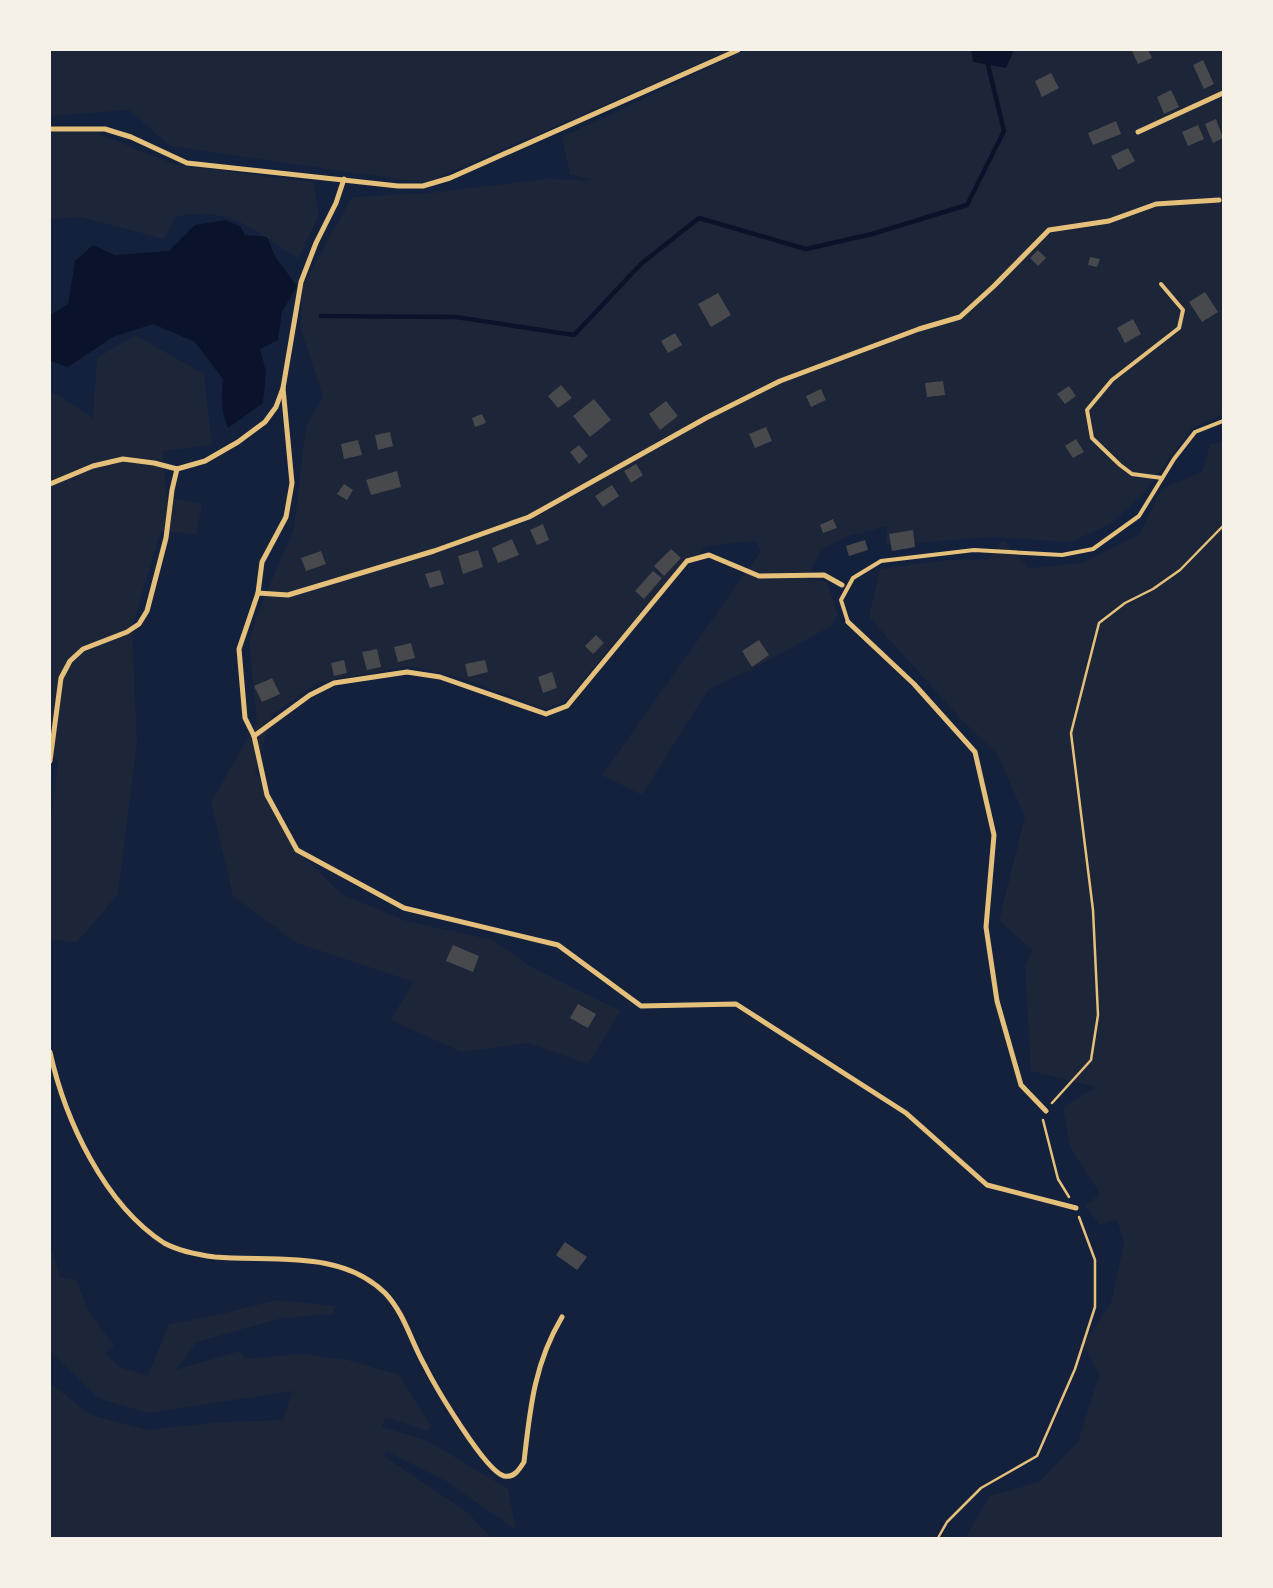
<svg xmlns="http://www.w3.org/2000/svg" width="1273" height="1588" font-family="'Fira Sans',sans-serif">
<rect width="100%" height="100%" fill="#14213d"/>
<g fill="#1d2539">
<path d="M 50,50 L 730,50 L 426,183 L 170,146 L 129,110 L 50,116 Z"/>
<path d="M 746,50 L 1223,50 L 1223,414 L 1191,429 L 1145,492 L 1112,523 L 1071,542 L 991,537 L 886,545 L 887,526 L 849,536 L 821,550 L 808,579 L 827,582 L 838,615 L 831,626 L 756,667 L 708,690 L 642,795 L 602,775 L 761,551 L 755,541 L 707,546 L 662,588 L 565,701 L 544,709 L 464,679 L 411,666 L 319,682 L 272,715 L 255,771 L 297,850 L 341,894 L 406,921 L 493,940 L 531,967 L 621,1011 L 588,1064 L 528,1043 L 462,1052 L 390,1020 L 414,982 L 297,943 L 233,896 L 211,802 L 257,723 L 249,641 L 260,607 L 294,529 L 306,426 L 323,397 L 301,329 L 302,287 L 352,197 L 430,193 L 545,179 L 591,180 L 570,174 L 562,137 Z"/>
<path d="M 50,132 L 94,132 L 176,165 L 313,182 L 319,215 L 298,259 C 255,231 229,204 175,217 L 164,239 L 81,217 L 50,219 Z"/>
<path d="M 135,335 L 204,374 L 212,445 L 163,451 L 166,497 L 202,504 L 196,534 L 161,531 L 132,627 L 137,744 L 118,894 L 77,942 L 50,939 L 50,827 L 58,760 L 50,756 L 50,393 L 58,395 L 93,418 L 97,358 Z"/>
<path d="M 1223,442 L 1223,1538 L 965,1538 L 990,1496 L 1039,1482 L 1078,1442 L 1099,1375 L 1083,1344 L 1111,1303 L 1124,1244 L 1117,1219 L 1100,1225 L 1085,1206 L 1100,1194 L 1070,1147 L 1063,1107 L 1096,1087 L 1031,1071 L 1025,967 L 1033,950 L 999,921 L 1025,817 L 997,754 L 960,718 L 869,617 L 880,569 L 948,560 L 988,559 L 1003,540 L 1029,568 L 1082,563 L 1140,534 L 1161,489 L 1202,472 L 1210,444 Z"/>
<path d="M 50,1242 L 60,1277 L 76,1280 L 89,1312 L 114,1346 L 105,1354 L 120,1367 L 148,1376 L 169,1324 L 218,1315 L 277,1300 L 334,1306 L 334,1314 L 282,1318 L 197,1342 L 175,1370 L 240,1351 L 245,1359 L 300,1354 L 348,1360 L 399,1375 L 431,1426 L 427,1431 L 385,1417 L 382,1427 L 428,1441 L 508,1489 L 516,1530 L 446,1481 L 386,1451 L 384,1456 L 467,1512 L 492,1538 L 50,1538 L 50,1383 L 91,1415 L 147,1430 L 221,1422 L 283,1420 L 292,1391 L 148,1413 L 98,1398 L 50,1351 Z"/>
</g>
<g fill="#0b132b">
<path d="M 971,50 L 1014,50 L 1006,68 L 973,62 Z"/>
<path d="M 225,220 L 240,226 L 245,235 L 267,237 L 276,258 L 297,286 L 282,312 L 278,340 L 260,349 L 266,372 L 263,403 L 228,428 C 221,411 221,397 223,379 L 195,342 L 153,324 L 113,337 L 68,367 L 50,361 L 50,315 L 68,304 L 75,261 L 93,245 L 115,255 L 169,251 L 195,225 Z"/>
</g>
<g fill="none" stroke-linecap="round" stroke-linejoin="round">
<path stroke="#0b132b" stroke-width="4.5" d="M 321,316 L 456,317 L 574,335 L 642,263 L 699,218 L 806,249 L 872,234 L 967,205 L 1004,131 L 988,65 L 990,61"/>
</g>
<g fill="#48494c">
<path d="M 1148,50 L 1152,58 L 1138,64 L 1132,51 Z"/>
<path d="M 1203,60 L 1214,84 L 1204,89 L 1193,65 Z"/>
<path d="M 1051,73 L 1059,88 L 1042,97 L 1035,81 Z"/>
<path d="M 1171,90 L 1179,107 L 1164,114 L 1157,97 Z"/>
<path d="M 1216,119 L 1223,138 L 1213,143 L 1205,124 Z"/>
<path d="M 1116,121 L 1121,134 L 1093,145 L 1088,133 Z"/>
<path d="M 1198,125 L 1204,139 L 1188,146 L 1182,132 Z"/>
<path d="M 1128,148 L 1135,161 L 1118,170 L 1111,156 Z"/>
<path d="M 1038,250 L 1046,258 L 1038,266 L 1030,258 Z"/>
<path d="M 1090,257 L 1100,259 L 1097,267 L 1088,265 Z"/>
<path d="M 1205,292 L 1218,312 L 1202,322 L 1189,302 Z"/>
<path d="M 718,293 L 731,315 L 711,327 L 698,304 Z"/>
<path d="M 1133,319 L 1141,334 L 1125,343 L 1117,328 Z"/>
<path d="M 675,333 L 682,345 L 668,353 L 661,341 Z"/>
<path d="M 943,381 L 945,395 L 927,397 L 925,383 Z"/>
<path d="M 561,385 L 572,398 L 558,408 L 548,396 Z"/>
<path d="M 1069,386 L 1076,396 L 1065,404 L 1057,394 Z"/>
<path d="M 821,389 L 826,400 L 811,407 L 806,396 Z"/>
<path d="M 594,399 L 611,420 L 590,437 L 573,416 Z"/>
<path d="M 666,401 L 678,416 L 660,430 L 649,414 Z"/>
<path d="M 482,414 L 486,423 L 475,427 L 472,418 Z"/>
<path d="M 766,427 L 772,441 L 755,448 L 749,434 Z"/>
<path d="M 390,432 L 393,446 L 378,450 L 375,435 Z"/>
<path d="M 1076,439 L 1084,452 L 1073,458 L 1065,446 Z"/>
<path d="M 358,440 L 362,455 L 344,459 L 341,444 Z"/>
<path d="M 579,445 L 588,456 L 579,464 L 570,452 Z"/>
<path d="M 636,464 L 643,475 L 631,483 L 624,471 Z"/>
<path d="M 397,471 L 401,487 L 371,495 L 366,480 Z"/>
<path d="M 344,484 L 353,490 L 347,500 L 337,494 Z"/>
<path d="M 612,485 L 619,496 L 603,507 L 595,496 Z"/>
<path d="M 833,519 L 837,528 L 823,533 L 820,525 Z"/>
<path d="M 543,524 L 549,540 L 537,545 L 530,530 Z"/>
<path d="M 913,530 L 915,547 L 892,551 L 889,534 Z"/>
<path d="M 512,539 L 519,555 L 498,563 L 492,548 Z"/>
<path d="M 865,540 L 868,550 L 849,556 L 846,546 Z"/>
<path d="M 671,549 L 681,558 L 664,576 L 654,566 Z"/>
<path d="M 478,550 L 483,567 L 463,574 L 458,556 Z"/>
<path d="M 321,551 L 326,564 L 306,571 L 301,558 Z"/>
<path d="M 440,570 L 444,584 L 430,588 L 425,574 Z"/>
<path d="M 653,571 L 662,578 L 644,599 L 635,591 Z"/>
<path d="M 596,635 L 604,643 L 593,654 L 585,646 Z"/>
<path d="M 759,640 L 769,655 L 752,667 L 742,651 Z"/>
<path d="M 411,643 L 415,658 L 398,662 L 394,647 Z"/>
<path d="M 377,649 L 381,667 L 367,670 L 362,652 Z"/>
<path d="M 344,660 L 347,673 L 334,676 L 331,663 Z"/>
<path d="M 485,660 L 488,672 L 468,677 L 465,664 Z"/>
<path d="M 552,672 L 557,688 L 543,693 L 538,677 Z"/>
<path d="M 272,678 L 280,694 L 262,702 L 254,686 Z"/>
<path d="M 453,945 L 479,956 L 473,972 L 446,961 Z"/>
<path d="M 578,1004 L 596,1014 L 588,1028 L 570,1018 Z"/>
<path d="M 565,1242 L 587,1257 L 577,1270 L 556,1255 Z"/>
</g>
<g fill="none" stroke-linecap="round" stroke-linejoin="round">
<g stroke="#e5c07b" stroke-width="2.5">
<path d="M 1052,1103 L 1091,1060 L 1098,1015 L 1093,910 L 1071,733 L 1099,623 L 1125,603 L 1153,589 L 1180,570 L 1223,526"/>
<path d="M 1043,1120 L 1058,1179 L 1069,1197"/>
<path d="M 938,1538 L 947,1522 L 981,1488 L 1037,1456 L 1075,1369 L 1095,1307 L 1095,1260 L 1079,1217"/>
</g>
<g stroke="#e5c07b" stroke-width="4">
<path d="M 1161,284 L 1183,310 L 1179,328 L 1112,380 L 1087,410 L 1092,438 L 1120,465 L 1132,474 L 1162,478"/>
<path d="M 848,622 L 841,600 L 853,578 L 881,561 L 974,550 L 1062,555 L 1093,549 L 1139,516 L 1174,459 L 1195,432 L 1223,421"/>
</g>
<g stroke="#e5c07b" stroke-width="5">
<path d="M 50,129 L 105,129 L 131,137 L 187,163 L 398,186 L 423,186 L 450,178 L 738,50"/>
<path d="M 1138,132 L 1223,93"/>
<path d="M 283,388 L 292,483 L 286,517 L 262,562 L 258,593 L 288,595 L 434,551 L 529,517 L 706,418 L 780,381 L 919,329 L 960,317 L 994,286 L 1049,230 L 1109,221 L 1156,204 L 1219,200"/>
<path d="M 50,484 L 93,466 L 123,459 L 154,463 L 177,469 L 205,461 L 238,442 L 265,422 L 276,407 L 283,388 L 301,282 L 316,243 L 336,203 L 344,179"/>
<path d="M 258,593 L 239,649 L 245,718 L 254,736 L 310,695 L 334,683 L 407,672 L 440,677 L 546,714 L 567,706 L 687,561 L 709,555 L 759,576 L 824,575 L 842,585"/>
<path d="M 848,622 L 914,684 L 975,752 L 994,835 L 986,927 L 997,1001 L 1021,1085 L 1046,1111"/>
<path d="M 254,736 L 267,795 L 297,850 L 404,908 L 558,945 L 641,1006 L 736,1004 L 906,1113 L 987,1185 L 1076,1208"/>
<path d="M 50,761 L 61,678 L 70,661 L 83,649 L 127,632 L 139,624 L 147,611 L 166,538 L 172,490 L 177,469"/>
<path d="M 50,1052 C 65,1120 104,1204 164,1243 C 179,1251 199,1255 215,1257 C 272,1262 340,1249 385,1293 C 405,1314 411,1342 425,1366 C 435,1386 485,1471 504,1476 C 514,1478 519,1470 524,1462 C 530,1409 534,1364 562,1317"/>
</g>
</g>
<rect width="1273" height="1588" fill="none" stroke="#f6f1e7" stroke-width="102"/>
</svg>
